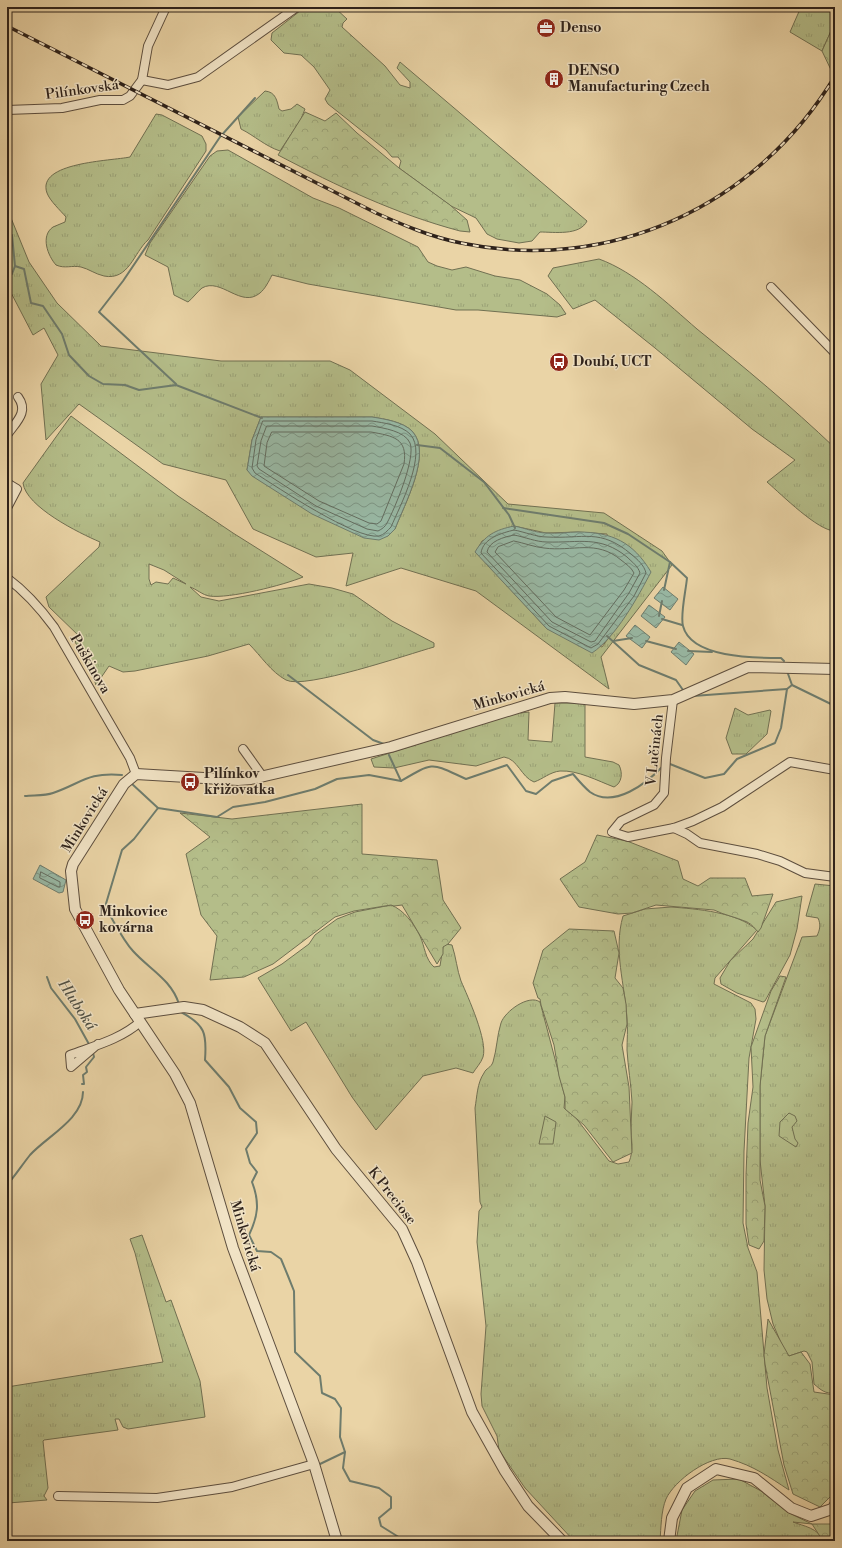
<svg xmlns="http://www.w3.org/2000/svg" width="842" height="1548" font-family="'Libre Bodoni',serif">
<defs>
<pattern id="grass-tufts" width="24" height="20" patternUnits="userSpaceOnUse"><rect width="24" height="20" fill="#b4bd89"/><path d="M3 7l-1-3M5 7V3M7 7l1-3M15 17l-1-3M17 17v-4M19 17l1-3" fill="none" stroke="#9ba276"/></pattern>
<pattern id="forest-crowns" width="20" height="18" patternUnits="userSpaceOnUse"><rect width="20" height="18" fill="#b4bd89"/><path d="M2 6a3 3 0 1 1 6 0M12 15a3 3 0 1 1 6 0" fill="none" stroke="#9ba276"/></pattern>
<pattern id="water-waves" width="16" height="10" patternUnits="userSpaceOnUse"><rect width="16" height="10" fill="#98b8a4"/><path d="M0 5q4-4 8 0t8 0" fill="none" stroke="#7c9585"/></pattern>
</defs>
<rect width="100%" height="100%" fill="#ead4a6"/>
<filter id="stains"><feTurbulence type="fractalNoise" baseFrequency=".005" numOctaves="4"/><feColorMatrix values="0 0 0 0 .2 0 0 0 0 .09 0 0 0 0 .02 0 0 0 .5 -.17"/></filter>
<radialGradient id="worn" r=".72"><stop offset=".6" stop-color="#630" stop-opacity="0"/><stop offset="1" stop-color="#630" stop-opacity=".3"/></radialGradient>
<g fill="url(#grass-tufts)" stroke="#717052" fill-rule="evenodd">
<path d="M 305,7 L 334,7 L 347,19 L 343,23 L 342,27 L 385,66 L 400,85 L 410,88 L 410,82 L 397,68 L 400,62 L 587,221 C 580,236 554,232 540,232 L 532,241 L 519,243 L 497,239 L 487,234 L 476,218 L 451,206 L 399,168 L 401,161 L 398,157 L 392,157 L 386,150 L 328,104 L 325,99 L 330,90 L 314,67 L 301,55 L 284,53 L 271,40 L 272,33 Z"/>
<path d="M 801,7 L 835,7 L 835,22 L 822,51 L 790,32 Z"/>
<path d="M 265,91 C 276,92 277,101 279,109 L 282,111 L 291,109 L 297,104 L 305,109 L 301,119 L 280,151 C 265,146 255,136 241,129 L 238,117 Z"/>
<path d="M 156,114 L 162,115 L 202,136 L 206,144 L 206,151 L 148,240 C 134,252 129,281 104,276 C 95,274 89,269 81,267 C 72,265 65,269 56,265 C 48,256 40,236 53,227 C 57,225 61,224 65,222 L 66,217 C 60,210 50,201 47,193 C 36,162 111,161 130,157 Z"/>
<path d="M 228,150 L 313,198 L 339,208 L 418,247 L 428,262 L 437,266 L 452,270 L 466,267 L 495,276 L 520,280 L 547,294 L 560,305 L 566,314 L 557,317 L 478,310 L 456,310 L 308,284 L 272,275 C 269,281 265,289 260,293 C 241,309 221,277 202,288 C 197,292 193,298 188,302 L 174,295 L 168,267 L 145,255 L 150,243 L 210,156 L 217,151 Z"/>
<path d="M 7,216 L 11,218 L 29,262 L 57,303 L 101,346 L 221,361 L 330,361 L 350,370 L 435,434 L 508,504 L 604,513 L 662,551 L 672,565 L 601,657 L 609,689 L 476,591 L 401,568 L 346,586 L 353,553 L 316,557 L 253,529 L 226,480 L 163,464 L 79,404 L 46,440 L 41,384 L 58,355 L 44,328 L 33,335 L 7,285 ZM 261,417 L 372,417 C 385,419 403,422 412,431 C 433,453 404,505 395,529 L 388,536 L 253,476 L 247,470 L 252,440 ZM 514,526 L 546,533 L 578,532 L 607,534 L 623,618 L 602,647 L 547,629 L 476,552 L 482,541 Z"/>
<path d="M 599,259 C 635,272 668,304 697,329 C 744,367 791,406 835,448 L 835,531 C 818,531 782,495 767,482 L 795,460 L 752,429 L 655,348 L 595,300 L 573,309 L 548,276 L 553,268 Z"/>
<path d="M 71,416 L 178,496 L 233,533 L 303,577 C 284,585 229,599 209,596 C 203,595 196,589 190,587 L 201,597 L 219,601 L 309,584 L 332,588 L 353,594 L 392,621 L 434,643 L 434,647 C 409,654 304,690 286,680 C 271,672 261,656 249,644 L 208,656 L 135,671 L 123,672 L 109,666 L 96,685 L 88,663 L 75,642 L 80,637 L 49,607 L 46,597 L 99,547 L 100,542 C 79,533 26,507 23,483 ZM 149,564 L 164,570 L 186,584 L 173,578 L 168,584 L 156,582 L 151,585 L 149,579 Z"/>
<path d="M 555,703 L 585,703 L 585,757 L 613,762 L 619,765 C 623,773 622,783 614,787 C 598,781 578,770 560,771 C 550,772 543,779 534,782 C 521,777 518,759 504,757 L 476,766 L 429,760 L 394,768 L 374,767 L 371,759 L 518,712 L 521,713 L 529,712 L 528,740 L 552,742 Z"/>
<path d="M 735,708 L 748,715 L 770,710 L 771,711 L 767,734 L 746,754 L 732,754 L 726,738 Z"/>
<path d="M 815,884 L 835,886 L 835,1393 C 825,1394 821,1390 814,1384 L 812,1362 L 807,1352 L 804,1351 L 789,1356 L 785,1352 L 773,1324 L 767,1299 L 764,1270 L 765,1206 L 760,1160 L 760,1086 L 765,1036 L 802,937 L 817,936 C 820,929 821,925 818,918 L 806,916 Z"/>
<path d="M 802,896 L 797,929 L 790,955 L 765,1001 L 763,1002 L 737,993 L 721,984 L 720,978 L 730,961 L 753,939 L 776,902 Z"/>
<path d="M 391,905 C 404,910 414,924 420,936 C 425,947 425,959 434,967 L 440,966 L 443,947 L 446,944 L 452,945 C 456,957 457,970 461,981 C 468,997 488,1041 483,1057 C 481,1063 476,1068 473,1073 L 456,1068 L 423,1076 L 376,1130 L 352,1097 L 306,1022 L 291,1031 L 258,978 L 282,964 L 309,944 L 315,935 L 337,919 L 355,912 Z"/>
<path d="M 671,907 C 697,909 737,912 757,930 L 715,978 L 714,984 L 751,1003 L 755,1009 L 756,1019 L 749,1058 L 744,1151 L 743,1223 L 748,1248 L 757,1272 L 767,1388 L 778,1450 L 789,1490 C 769,1477 754,1466 730,1459 C 710,1454 674,1481 666,1499 C 661,1511 661,1528 660,1541 L 574,1541 L 525,1488 L 505,1459 L 499,1450 L 497,1436 L 482,1406 L 481,1394 L 486,1326 L 477,1242 L 479,1211 L 482,1207 L 480,1202 L 475,1108 C 477,1097 477,1083 484,1073 C 486,1068 491,1068 493,1062 C 497,1049 497,1035 501,1023 C 505,1011 529,994 540,1002 L 565,1097 L 564,1108 L 576,1118 L 609,1161 L 618,1164 L 629,1162 C 634,1150 631,1140 631,1126 C 631,1118 632,1110 632,1102 C 631,1084 628,1067 627,1050 C 627,1040 628,1029 627,1019 C 625,984 613,951 623,916 L 645,909 Z"/>
<path d="M 142,1235 L 166,1302 L 171,1300 L 200,1381 L 205,1417 L 128,1429 L 123,1427 L 119,1419 L 115,1419 L 118,1430 L 44,1440 L 43,1441 L 48,1488 L 44,1496 L 47,1500 L 8,1503 L 7,1387 L 163,1362 L 135,1253 L 130,1239 Z"/>
<path d="M 739,1479 L 761,1491 L 789,1513 L 812,1524 L 793,1522 C 803,1526 819,1528 823,1541 L 676,1541 L 682,1510 L 695,1491 L 713,1480 Z"/>
</g>
<g fill="url(#forest-crowns)" stroke="#717052">
<path d="M 835,22 L 835,65 L 832,72 L 822,51 Z"/>
<path d="M 305,112 L 325,121 L 336,113 L 357,133 L 399,168 L 450,205 L 467,220 L 470,232 L 460,231 C 396,214 337,186 278,155 Z"/>
<path d="M 362,804 L 362,854 L 437,860 L 443,900 L 461,928 L 448,944 L 443,947 L 443,954 L 437,964 L 402,905 L 394,906 L 391,905 L 354,911 L 335,917 L 273,964 L 244,977 L 210,980 L 217,936 L 201,915 L 186,854 L 210,837 L 180,813 L 232,819 Z"/>
<path d="M 597,835 L 627,841 L 678,861 L 683,879 L 698,886 L 710,878 L 745,878 L 752,896 L 773,894 L 761,928 L 758,932 C 756,930 752,924 747,922 C 736,917 724,915 714,910 L 656,905 L 632,913 L 618,914 L 579,907 L 560,879 L 585,862 Z"/>
<path d="M 569,929 L 614,931 L 619,953 L 615,978 L 623,988 L 626,1004 L 627,1024 L 622,1045 L 629,1087 L 632,1153 L 613,1162 L 584,1125 L 565,1109 L 565,1097 L 559,1076 L 554,1045 L 541,1005 L 540,999 L 538,998 L 533,983 L 543,950 Z"/>
<path d="M 780,976 L 786,977 L 765,1036 L 763,1055 L 760,1086 L 760,1180 L 765,1206 L 764,1241 L 759,1249 L 749,1245 L 746,1224 L 746,1175 L 748,1123 L 753,1087 L 751,1047 L 771,991 Z"/>
<path d="M 789,1113 L 795,1116 L 797,1121 L 792,1127 L 795,1139 L 798,1143 L 796,1147 L 779,1136 L 780,1122 Z"/>
<path d="M 545,1116 L 556,1122 L 553,1144 L 539,1144 Z"/>
<path d="M 768,1319 L 789,1356 L 801,1352 L 810,1364 L 814,1392 L 835,1395 L 835,1492 L 820,1507 L 793,1494 L 784,1465 L 765,1364 L 764,1355 Z"/>
<path d="M 812,1524 L 835,1524 L 835,1541 L 823,1541 Z"/>
</g>
<g fill="url(#water-waves)" stroke="#6e7c6d">
<path d="M 261,417 L 372,417 C 385,419 403,422 412,431 C 433,453 404,505 395,529 L 388,536 L 379,540 L 364,538 L 312,514 L 252,476 L 247,470 L 252,440 Z"/>
<path d="M 514,526 C 525,528 536,533 547,533 C 557,534 568,532 578,532 C 612,532 633,542 651,572 C 638,597 616,637 592,653 L 547,629 L 475,552 C 485,535 495,530 514,526 Z"/>
<path d="M 663,587 L 678,599 L 670,610 L 654,598 Z"/>
<path d="M 649,605 L 665,617 L 656,628 L 641,616 Z"/>
<path d="M 635,625 L 650,637 L 642,648 L 626,636 Z"/>
<path d="M 679,642 L 694,654 L 686,665 L 671,652 Z"/>
<path d="M 40,865 L 66,880 L 63,892 L 59,893 L 33,879 Z"/>
</g>
<g fill="none" stroke-linecap="round" stroke-linejoin="round">
<g stroke="#636d60" stroke-width="1">
<path d="M 263,421 L 372,421 C 384,423 401,425 410,434 C 428,453 400,506 391,527 C 388,530 384,535 379,536 C 356,540 277,487 255,473 L 252,468 L 256,440 Z"/>
<path d="M 267,426 L 372,426 C 383,428 405,431 410,443 C 416,458 395,508 387,523 C 385,527 382,529 378,531 L 367,529 L 316,506 L 259,469 L 257,466 L 261,441 Z"/>
<path d="M 272,432 L 371,432 C 393,436 408,438 404,464 L 381,521 L 377,524 L 369,523 L 319,501 L 264,466 L 267,443 Z"/>
<path d="M 514,530 C 525,532 536,537 547,537 C 584,539 600,528 631,554 C 638,560 644,565 646,573 L 634,596 L 598,644 L 591,648 L 549,626 L 481,553 C 483,538 502,533 514,530 Z"/>
<path d="M 514,535 C 525,537 536,542 547,542 C 579,543 600,535 627,557 C 632,562 638,566 640,573 L 629,593 L 595,641 L 591,642 L 552,622 L 487,552 C 489,541 504,537 514,535 Z"/>
<path d="M 514,541 C 524,543 534,547 544,548 C 573,552 596,539 621,560 C 626,564 631,567 634,573 L 624,590 L 590,635 L 556,617 L 495,552 L 498,547 Z"/>
<path d="M 41,872 L 60,882 L 60,887 L 58,887 L 40,878 Z"/>
</g>
<g stroke="#6e7c6d" stroke-width="2">
<path d="M 7,232 L 12,235 L 15,266"/>
<path d="M 7,273 L 12,274 L 15,266 L 24,269 L 31,303 L 43,306 L 62,334 L 69,355 L 89,376 L 103,384 L 125,385 L 139,390 L 176,385 L 262,418"/>
<path d="M 176,384 L 99,312 L 123,281 L 220,137 L 255,98"/>
<path d="M 417,445 L 440,448 L 484,482 L 509,515 L 515,528"/>
<path d="M 503,508 L 604,523 L 628,534 L 670,562 L 687,578 C 686,590 680,615 683,626 C 691,658 754,658 781,658 L 784,661"/>
<path d="M 664,590 L 670,562"/>
<path d="M 659,616 L 662,601"/>
<path d="M 662,619 L 682,625"/>
<path d="M 607,636 L 639,665 L 676,680 L 683,690"/>
<path d="M 613,641 L 632,638"/>
<path d="M 646,641 L 676,649"/>
<path d="M 688,651 L 712,652"/>
<path d="M 787,671 L 792,685"/>
<path d="M 288,675 L 373,740 L 384,744"/>
<path d="M 693,696 L 787,689"/>
<path d="M 389,755 L 401,781"/>
<path d="M 670,764 L 705,778 L 724,774 L 737,759 L 775,743 L 781,728 L 787,689 L 792,685 L 835,706"/>
<path d="M 131,783 L 158,808"/>
<path d="M 25,796 C 33,795 45,796 53,793 C 82,783 87,772 122,775"/>
<path d="M 47,977 L 51,988 L 75,1019 L 90,1046"/>
<path d="M 179,1004 C 171,979 149,969 133,951 C 122,939 114,921 105,907 L 122,850 L 134,839 L 158,808 L 217,817 L 233,807 L 265,802 L 315,789 L 337,779 L 369,775 L 401,781 C 435,761 431,763 466,779 L 507,765 L 526,791 L 536,794 L 552,781 L 573,774 C 578,780 584,787 590,792 C 614,809 647,783 663,766"/>
<path d="M 181,1012 C 205,1025 207,1033 205,1060 L 229,1087 L 240,1108 L 256,1122 L 257,1133 L 246,1149 L 250,1163 L 257,1172 L 252,1182 C 260,1203 258,1216 249,1235 L 257,1251 L 271,1252 L 281,1259 L 288,1276 L 294,1291 L 295,1352 L 320,1376 L 322,1393 L 335,1399 L 341,1408 L 340,1437 L 345,1452 L 343,1468 L 350,1481 L 379,1488 L 391,1497 L 391,1508 L 379,1518 L 381,1526 L 405,1541"/>
<path d="M 82,1084 L 84,1084 L 83,1075 L 87,1072 L 86,1067 L 94,1057 L 93,1053"/>
<path d="M 7,1185 C 15,1176 22,1165 30,1155 C 46,1137 83,1119 83,1092"/>
<path d="M 320,1464 L 345,1452"/>
</g>
<defs>
<g id="minor">
<path d="M 142,80 L 168,85 L 198,77 L 297,7"/>
<path d="M 7,110 L 62,108 L 100,100 L 123,100 L 130,96 L 142,80 L 148,46 L 166,7"/>
<path d="M 771,287 L 835,353"/>
<path d="M 7,435 C 16,422 29,412 18,397"/>
<path d="M 7,483 L 17,489 L 7,508"/>
<path d="M 7,578 C 26,592 40,608 54,627 L 130,758 L 136,774"/>
<path d="M 673,700 L 666,758 L 664,793 L 654,805 L 621,821 L 612,832 L 628,837 L 674,828 L 693,821 L 722,807 L 790,762 L 835,770"/>
<path d="M 243,749 L 263,777"/>
<path d="M 674,828 L 687,834 L 700,843 L 757,854 L 780,861 L 805,873 L 835,877"/>
<path d="M 98,1044 L 71,1067 L 70,1055 C 94,1046 121,1039 140,1022"/>
<path d="M 58,1496 L 157,1498 L 232,1487 L 314,1464"/>
</g>
<g id="tertiary">
<path d="M 135,1014 L 184,1007 L 203,1010 L 240,1027 L 265,1043 L 336,1149 L 402,1229 L 417,1262 L 472,1412 L 505,1471 L 528,1506 L 562,1541"/>
<path d="M 337,1541 L 314,1464 L 233,1248 L 190,1103 L 175,1074 L 119,990 L 75,909 L 71,871 L 73,864 L 124,784 L 136,774 L 238,780 L 251,779 L 391,747 L 550,698 L 565,697 L 634,704 L 673,700 L 748,667 L 835,669"/>
<path d="M 669,1541 L 672,1518 L 687,1488 L 716,1469 L 754,1478 L 791,1508 L 811,1516 L 832,1509 L 835,1505"/>
</g>
</defs>
<use href="#minor" stroke="#5d4e3e" stroke-width="10"/>
<use href="#tertiary" stroke="#5d4e3e" stroke-width="12"/>
<use href="#minor" stroke="#f1e3c5" stroke-width="8"/>
<use href="#tertiary" stroke="#f1e3c5" stroke-width="10"/>
<defs>
<path id="rail" d="M 7,26 L 376,213 C 403,225 431,237 461,243 C 610,274 757,206 835,76"/>
</defs>
<use href="#rail" stroke="#2e221b" stroke-width="3.5"/>
<use href="#rail" stroke="#f1e3c5" stroke-width="2" stroke-dasharray="6" stroke-linecap="butt"/>
</g>
<defs>
<symbol id="office-disc" viewBox="-11 -11 22 22"><circle r="9.5" fill="#8f2418" stroke="#f1e3c5"/><path d="M-6-3h4V-5.5h4V-3h4V5H-6ZM-1-4.5V-3h2v-1.5ZM-6 0V1H6V0Z" fill="#fff"/></symbol>
<symbol id="building-disc" viewBox="-11 -11 22 22"><circle r="9.5" fill="#8f2418" stroke="#f1e3c5"/><path d="M-4-6H4V6H1V3H-1V6H-4ZM-2.5-4.3h1.7v1.8h-1.7ZM.8-4.3h1.7v1.8H.8ZM-2.5-1h1.7V.8h-1.7ZM.8-1h1.7V.8H.8Z" fill="#fff"/></symbol>
<symbol id="bus-disc" viewBox="-11 -11 22 22"><circle r="9.5" fill="#8f2418" stroke="#f1e3c5"/><path d="M-5-6H5V4H4V6H2V4H-2V6H-4V4H-5ZM-3.5-4V0h7V-4ZM-3.5 1.2v1.5H-2V1.2ZM2 1.2v1.5H3.5V1.2Z" fill="#fff"/></symbol>
</defs>
<g fill-rule="evenodd">
<use href="#office-disc" x="535" y="17" width="22" height="22"/>
<use href="#building-disc" x="543" y="68" width="22" height="22"/>
<use href="#bus-disc" x="548" y="351" width="22" height="22"/>
<use href="#bus-disc" x="179" y="771" width="22" height="22"/>
<use href="#bus-disc" x="74" y="909" width="22" height="22"/>
</g>
<g text-anchor="middle" dominant-baseline="central" stroke-width="3" stroke-linejoin="round" paint-order="stroke">
<g font-size="14" font-weight="bold" fill="#2e221b" stroke="#f1e3c5" text-anchor="start">
<text x="560" y="28">Denso</text>
<text x="568" y="71">DENSO<tspan x="568" dy="16">Manufacturing Czech</tspan></text>
<text x="573" y="362">Doubí, UCT</text>
<text x="204" y="774">Pilínkov<tspan x="204" dy="16">křižovatka</tspan></text>
<text x="99" y="912">Minkovice<tspan x="99" dy="16">kovárna</tspan></text>
</g>
<g font-size="14" fill="#2e221b" stroke="#f1e3c5">
<text transform="translate(82 90) rotate(-8)">Pilínkovská</text>
<text transform="translate(90 664) rotate(60)">Puškinova</text>
<text transform="translate(509 696) rotate(-16)">Minkovická</text>
<text transform="translate(655 750) rotate(-84)">V Lučinách</text>
<text transform="translate(85 820) rotate(-58)">Minkovická</text>
<text transform="translate(392 1196) rotate(52)">K Preciose</text>
<text transform="translate(245 1236) rotate(73)">Minkovická</text>
</g>
<g font-size="15" font-style="italic" fill="#4e4f44" stroke="#f1e3c5">
<text transform="translate(77 1005) rotate(57)">Hluboká</text>
</g>
</g>
<rect width="842" height="1548" fill="none" stroke="#ead4a6" stroke-width="24"/>
<rect x="8" y="8" width="826" height="1532" fill="none" stroke="#2e221b" stroke-width="2"/>
<rect x="12" y="12" width="818" height="1524" fill="none" stroke="#2e221b"/>
<rect width="100%" height="100%" filter="url(#stains)"/>
<rect width="100%" height="100%" fill="url(#worn)"/>
</svg>
